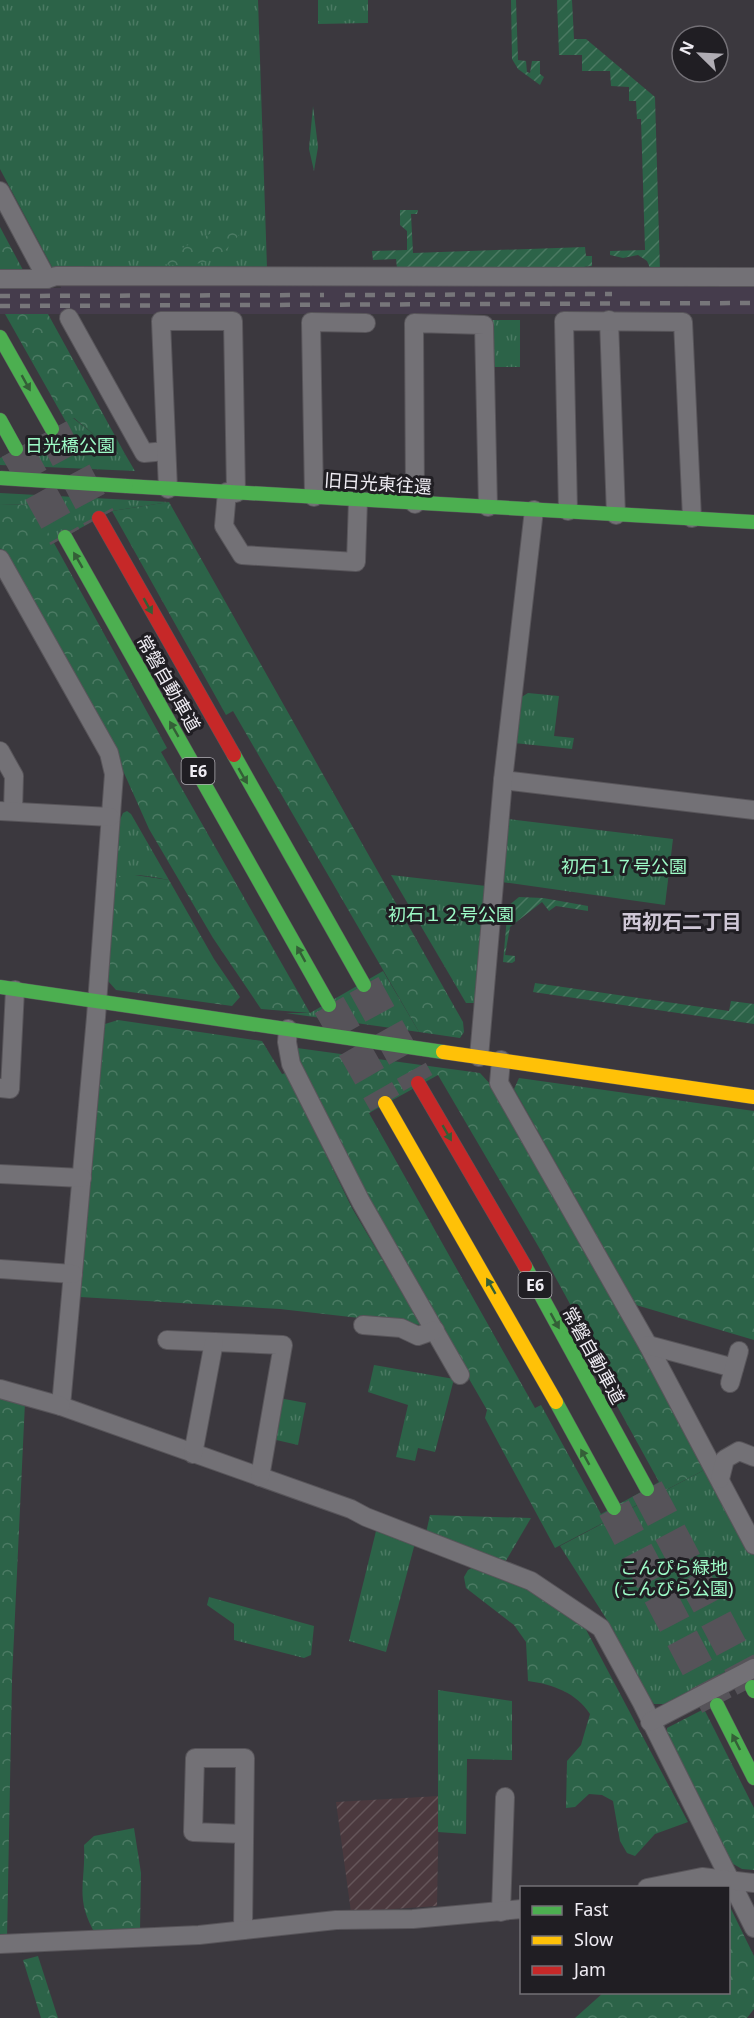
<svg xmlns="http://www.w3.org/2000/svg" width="754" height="2018" font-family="'Noto Sans','Noto Sans JP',sans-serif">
<defs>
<pattern id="industrial-furrows" width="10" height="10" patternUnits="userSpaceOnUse" patternTransform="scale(1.5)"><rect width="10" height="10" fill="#4b393e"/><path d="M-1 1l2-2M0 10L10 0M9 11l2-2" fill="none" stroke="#65565a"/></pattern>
<pattern id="grass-tufts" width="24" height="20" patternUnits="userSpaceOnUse" patternTransform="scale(1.5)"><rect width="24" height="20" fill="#2c6348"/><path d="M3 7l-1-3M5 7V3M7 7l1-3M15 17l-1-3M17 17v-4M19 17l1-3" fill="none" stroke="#4b7a63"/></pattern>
<pattern id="forest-crowns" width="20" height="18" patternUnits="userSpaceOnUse" patternTransform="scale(1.5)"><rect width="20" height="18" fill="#2c6348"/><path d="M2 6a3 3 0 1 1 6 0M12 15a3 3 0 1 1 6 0" fill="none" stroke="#4b7a63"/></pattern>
<pattern id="garden-furrows" width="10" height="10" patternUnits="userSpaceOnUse" patternTransform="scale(1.5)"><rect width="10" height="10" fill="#2c6348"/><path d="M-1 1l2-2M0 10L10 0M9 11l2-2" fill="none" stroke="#4b7a63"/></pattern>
</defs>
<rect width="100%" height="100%" fill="#3b383e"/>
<path fill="#453c4c" d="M 754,282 L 754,314 L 0,314 L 0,288 L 61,288 L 60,285 Z"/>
<path fill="url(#industrial-furrows)" d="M 439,1796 L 437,1906 L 351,1912 L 336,1802 Z"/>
<g fill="url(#grass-tufts)">
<path d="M 0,0 L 258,0 L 267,268 L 53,269 L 0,169 Z"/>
<path d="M 318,0 L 368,0 L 368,23 L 318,24 Z"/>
<path d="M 313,106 L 318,147 L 314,171 L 309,149 Z"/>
<rect x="491" y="320" width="29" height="47"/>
<path d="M 73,418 L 121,456 L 125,454 L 135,471 L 0,465 L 0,458 Z"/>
<path d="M 0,493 L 169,502 L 112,511 L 53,543 L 33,505 L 0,504 Z"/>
<path d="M 528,693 L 559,696 L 554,736 L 574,738 L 572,749 L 514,743 L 520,698 Z"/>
<path d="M 127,811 L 131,814 L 169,880 C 149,876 134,872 114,879 L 118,824 L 123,813 Z"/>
<path d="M 507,819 L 673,839 L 665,905 L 502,882 Z"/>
<path d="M 391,875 L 486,886 L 475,1003 L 466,1003 Z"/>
<path d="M 383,971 L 419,1032 L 286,1013 L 310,1013 Z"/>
<path d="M 374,1365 L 454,1379 L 435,1452 L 418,1448 L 415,1461 L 396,1457 L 408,1405 L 368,1392 Z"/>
<path d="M 279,1398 L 306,1403 L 298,1445 L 272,1439 Z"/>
<path d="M 708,1468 L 754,1555 L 754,1657 L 664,1704 L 654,1704 L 632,1672 L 614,1631 L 560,1546 Z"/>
<path d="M 377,1527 L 415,1543 L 386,1652 L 349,1641 Z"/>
<path d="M 209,1597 L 314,1626 L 311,1655 L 304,1658 L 234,1640 L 234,1624 L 207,1605 Z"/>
<path d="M 438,1690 L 512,1701 L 512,1760 L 467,1759 L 466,1834 L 438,1832 Z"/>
</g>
<g fill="url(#forest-crowns)" fill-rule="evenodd">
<path d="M 237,220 L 241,232 C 216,267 192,268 153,263 Z"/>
<path d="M 0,227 L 23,270 L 0,269 Z"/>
<path d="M 5,314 L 48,314 L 125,454 L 121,457 L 74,418 L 66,422 Z"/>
<path d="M 169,502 L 463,1022 L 464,1032 L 460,1038 L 419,1032 L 233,711 L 226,715 L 112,511 Z"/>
<path d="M 0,504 L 33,505 L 167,748 L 161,752 L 310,1013 L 261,1009 L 213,938 L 149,829 L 120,764 L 0,548 Z"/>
<path d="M 128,874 L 169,880 L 214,959 L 240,997 L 232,1006 L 116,990 L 108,981 L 114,879 Z"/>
<path d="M 118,1020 L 262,1041 L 282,1074 L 286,1073 L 352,1208 L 421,1325 L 280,1309 L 80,1297 L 105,1024 Z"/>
<path d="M 297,1048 L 480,1073 L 492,1086 L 708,1468 L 555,1548 L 485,1418 L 487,1410 L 379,1223 L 296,1055 ZM 438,1075 L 541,1251 L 605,1368 L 599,1373 L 659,1482 L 601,1514 L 541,1405 L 535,1408 L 369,1113 Z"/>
<path d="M 519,1078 L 754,1111 L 754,1340 L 636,1305 L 514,1089 Z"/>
<path d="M 0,1393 L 25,1402 L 12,1679 L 7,1939 L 0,1939 Z"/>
<path d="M 430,1515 L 531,1518 L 504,1564 L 426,1533 Z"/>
<path d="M 477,1565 L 527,1586 L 582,1622 L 688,1822 L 655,1834 L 635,1856 L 627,1853 L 620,1841 L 613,1801 L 602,1795 L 589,1794 L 575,1807 L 566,1808 L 567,1761 L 581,1745 L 590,1714 C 577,1693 552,1684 528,1681 L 526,1642 L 514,1625 L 466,1588 L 464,1577 L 468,1570 Z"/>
<path d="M 704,1709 L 754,1808 L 754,1870 L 742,1869 L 728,1861 L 667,1734 L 667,1728 Z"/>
<path d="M 134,1828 L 141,1873 L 140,1931 L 96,1935 C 74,1898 86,1883 84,1845 L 94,1836 Z"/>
<path d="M 729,1905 L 754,1956 L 754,2009 L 747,2018 L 575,2018 L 603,1993 L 728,1992 Z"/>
<path d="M 38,1956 L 58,2018 L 41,2018 L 23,1960 Z"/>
</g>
<g fill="url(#garden-furrows)">
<path d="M 511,0 L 516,0 L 518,60 L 526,61 L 527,72 L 530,73 L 532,61 L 540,61 L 540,74 L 544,77 L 540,85 L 518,69 L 512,59 Z"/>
<path d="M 557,0 L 572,0 L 574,39 L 586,39 L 655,97 L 660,271 L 650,268 L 647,261 L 638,255 L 623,258 L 610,255 L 610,251 L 645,250 L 641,119 L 637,119 L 636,101 L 629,101 L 629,87 L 611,86 L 610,71 L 582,71 L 582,55 L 559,55 Z"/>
<path d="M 400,210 L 418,210 L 417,214 L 411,214 L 413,253 L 585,247 L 586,256 L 592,256 L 592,266 C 581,267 571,270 560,269 C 506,268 452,269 397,268 L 396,259 L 373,260 L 372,251 L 407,250 L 407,231 L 400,225 Z"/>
<path d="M 519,897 L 543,898 L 588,906 L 588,911 L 556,906 L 549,911 L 542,902 L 510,927 L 505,955 L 515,956 L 515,961 L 512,963 L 503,962 L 508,906 Z"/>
<path d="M 535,983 L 729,1011 L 731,1001 L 754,1004 L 754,1024 L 533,992 Z"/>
</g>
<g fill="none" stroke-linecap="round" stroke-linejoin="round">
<g stroke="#565359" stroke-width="33" stroke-dasharray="33 16" stroke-linecap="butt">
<path d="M 52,429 L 99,518"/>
<path d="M 16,449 L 65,537"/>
<path d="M 364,985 L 418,1083"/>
<path d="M 329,1005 L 385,1103"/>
<path d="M 647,1489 L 752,1687"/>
<path d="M 614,1508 L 717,1705"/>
</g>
<defs>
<g id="street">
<path d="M 0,191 L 47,279"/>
<path d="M 0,279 L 47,279 L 56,276 L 754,277"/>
<path d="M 69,318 L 144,453 L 166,451"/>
<path d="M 609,320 L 616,515"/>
<path d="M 168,489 L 161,321 L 233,321 L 236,493"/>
<path d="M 227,492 L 224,526 L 242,555 L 356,562 L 358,500"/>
<path d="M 314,497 L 311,322 L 366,323"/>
<path d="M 415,504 L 414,323 L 484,325 L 488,507"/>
<path d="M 568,511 L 564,321 L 683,322 L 692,518"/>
<path d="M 0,559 L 109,753 L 114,774 L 96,1017 L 61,1406 L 351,1509 L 366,1517 L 531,1581 L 601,1628 L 642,1703 L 754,1928"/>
<path d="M 0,751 L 14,776 L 13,811"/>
<path d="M 503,780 L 754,810"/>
<path d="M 0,811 L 110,817"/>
<path d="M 288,1029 L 287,1042 L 291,1064 L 361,1202 L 460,1375"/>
<path d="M 479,1057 L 503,780 L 534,510"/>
<path d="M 501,1060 L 499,1083 L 648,1345 L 754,1545"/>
<path d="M 0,1088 L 10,1089 L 15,990"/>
<path d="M 0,1174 L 82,1178"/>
<path d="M 0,1269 L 73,1274"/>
<path d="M 363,1325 L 401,1328 L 418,1336 L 435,1330"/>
<path d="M 167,1340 L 283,1345 L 260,1477"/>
<path d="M 648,1345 L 734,1368"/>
<path d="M 730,1383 L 739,1351"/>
<path d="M 0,1389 L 61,1406"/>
<path d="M 193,1454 L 214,1342"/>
<path d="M 720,1479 L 725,1459 L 739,1451 L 754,1457"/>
<path d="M 650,1722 L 754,1668"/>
<path d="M 647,1888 L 702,1877 L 754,1883"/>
<path d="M 501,1912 L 505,1797"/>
<path d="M 243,1930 L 245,1758 L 195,1758 L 193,1832 L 244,1834"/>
<path d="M 0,1944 L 199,1935 L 336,1920 L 413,1919 L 522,1909"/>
</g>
<g id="fast">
<path d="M 0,337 L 52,429"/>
<path d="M 0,420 L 16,449"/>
<path d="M 126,486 L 754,522"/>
<path d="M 65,537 L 329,1005"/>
<path d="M 234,755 L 364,985"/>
<path d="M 0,987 L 443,1052"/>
<path d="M 525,1266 L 647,1489"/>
<path d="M 556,1402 L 614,1508"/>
<path d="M 752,1687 L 754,1691"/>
<path d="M 717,1705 L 754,1778"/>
</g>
<g id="slow">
<path d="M 443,1052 L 754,1097"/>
<path d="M 385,1103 L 556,1402"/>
</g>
<g id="jam">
<path d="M 99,518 L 234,755"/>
<path d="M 418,1083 L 525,1266"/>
</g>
</defs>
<use href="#street" stroke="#58555a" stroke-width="20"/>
<use href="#fast" stroke="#58555a" stroke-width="15"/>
<use href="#slow" stroke="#58555a" stroke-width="15"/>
<use href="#jam" stroke="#58555a" stroke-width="15"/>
<use href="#street" stroke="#737176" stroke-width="18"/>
<use href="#fast" stroke="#4caf50" stroke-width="14"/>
<use href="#slow" stroke="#ffc107" stroke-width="14"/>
<use href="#jam" stroke="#c62828" stroke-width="14"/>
<g stroke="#77767a" stroke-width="4.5" stroke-dasharray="10 10" stroke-linecap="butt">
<path d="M 345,295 L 612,294"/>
<path d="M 0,296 L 324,295"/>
<path d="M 0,306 L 754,303"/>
</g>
<defs>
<path id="fast-bridge" d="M 0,478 L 126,486"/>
</defs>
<use href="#fast-bridge" stroke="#58555a" stroke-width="15" stroke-linecap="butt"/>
<use href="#fast-bridge" stroke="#4caf50" stroke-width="14"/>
</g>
<defs><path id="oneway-solid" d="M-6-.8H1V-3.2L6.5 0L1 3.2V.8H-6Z" transform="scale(1.5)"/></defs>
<g fill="#345f37">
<use href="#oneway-solid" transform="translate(26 383) rotate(61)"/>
<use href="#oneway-solid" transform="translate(78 560) rotate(-120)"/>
<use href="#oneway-solid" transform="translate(148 606) rotate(61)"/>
<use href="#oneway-solid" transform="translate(174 729) rotate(-120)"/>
<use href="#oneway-solid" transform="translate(243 776) rotate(60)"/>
<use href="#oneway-solid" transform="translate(301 954) rotate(-119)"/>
<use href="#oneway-solid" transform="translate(447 1133) rotate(60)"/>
<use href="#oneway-solid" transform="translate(491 1286) rotate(-120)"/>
<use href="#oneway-solid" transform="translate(555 1321) rotate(61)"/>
<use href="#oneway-solid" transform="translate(585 1457) rotate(-119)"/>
<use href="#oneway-solid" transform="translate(736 1742) rotate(-117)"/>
</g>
<g text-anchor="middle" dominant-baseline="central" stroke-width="6" stroke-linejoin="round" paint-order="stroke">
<g fill="#201e23" stroke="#b1aeb5" stroke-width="1.5">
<rect x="181.5" y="758" width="33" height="26" rx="4.5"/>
<rect x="518.5" y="1272" width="33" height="26" rx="4.5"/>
</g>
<g font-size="16" font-weight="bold" fill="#efecf3">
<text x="198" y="771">E6</text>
<text x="535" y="1285">E6</text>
</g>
<g font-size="18" fill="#9dfbc7" stroke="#201e23">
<text x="70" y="445">日光橋公園</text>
<text x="624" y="866">初石１７号公園</text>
<text x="451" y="914">初石１２号公園</text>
<text x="674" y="1567">こんぴら緑地<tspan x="674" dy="21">(こんぴら公園)</tspan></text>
</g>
<g font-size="18" fill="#efecf3" stroke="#201e23">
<text transform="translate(378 483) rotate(4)">旧日光東往還</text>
<text transform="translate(169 683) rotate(60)">常磐自動車道</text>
<text transform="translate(594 1355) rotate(61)">常磐自動車道</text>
</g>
<g font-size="20" font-weight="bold" fill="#cfc7d6" stroke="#201e23">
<text x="682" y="921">西初石二丁目</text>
</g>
</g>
<rect x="520" y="1886" width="210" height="108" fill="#201e23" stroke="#737076" stroke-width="1.5"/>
<rect x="532" y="1906" width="30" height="9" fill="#4caf50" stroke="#737076" stroke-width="1.5"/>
<text x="574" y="1916" font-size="18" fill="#efecf3">Fast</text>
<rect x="532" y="1936" width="30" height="9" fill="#ffc107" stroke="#737076" stroke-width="1.5"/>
<text x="574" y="1946" font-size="18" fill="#efecf3">Slow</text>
<rect x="532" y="1966" width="30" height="9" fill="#c62828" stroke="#737076" stroke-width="1.5"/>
<text x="574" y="1976" font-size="18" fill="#efecf3">Jam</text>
<g transform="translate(700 54) rotate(294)"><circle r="28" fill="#201e23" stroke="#737076" stroke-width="1.5"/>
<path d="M0-4.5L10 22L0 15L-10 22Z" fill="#b0adb4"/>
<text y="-9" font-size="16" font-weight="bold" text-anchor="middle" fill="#efecf3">N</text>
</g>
</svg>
